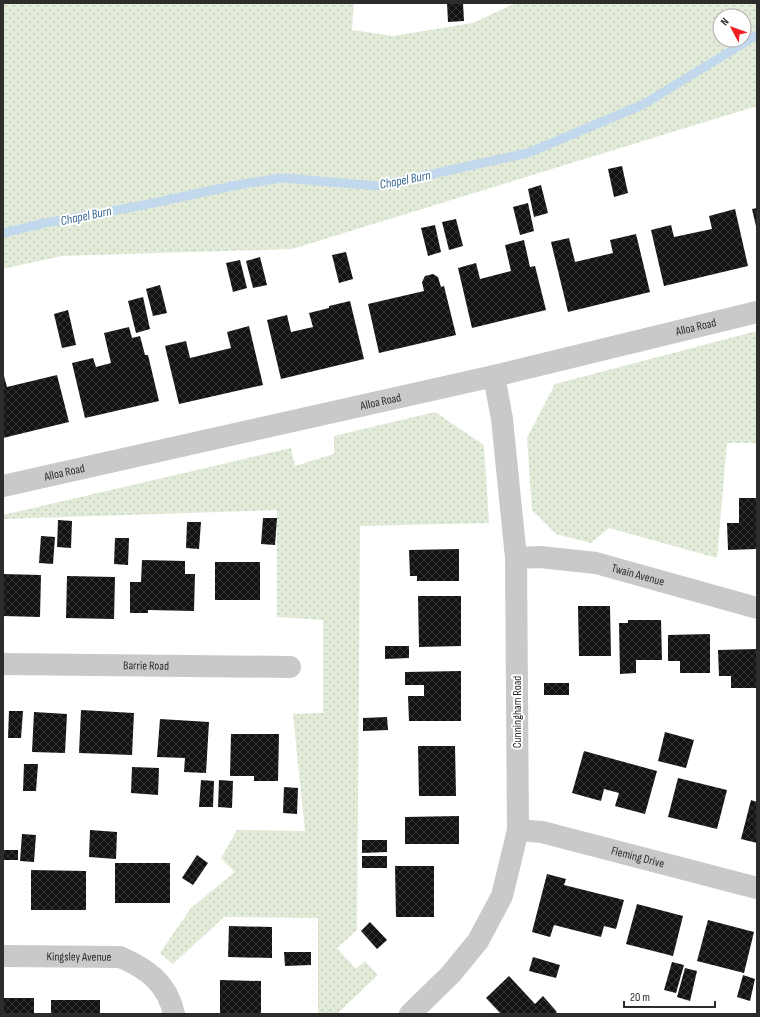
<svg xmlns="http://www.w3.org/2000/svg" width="760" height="1017" font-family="'Sofia Sans Condensed',sans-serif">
<defs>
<pattern id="grass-dots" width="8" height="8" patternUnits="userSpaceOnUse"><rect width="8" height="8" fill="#e1ebd8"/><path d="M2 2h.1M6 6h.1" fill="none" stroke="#c1caba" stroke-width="1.8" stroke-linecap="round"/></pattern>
<pattern id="building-cross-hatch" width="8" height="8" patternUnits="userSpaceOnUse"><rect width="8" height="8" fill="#131313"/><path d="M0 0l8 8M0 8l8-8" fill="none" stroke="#363636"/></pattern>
</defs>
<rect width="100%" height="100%" fill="#fff"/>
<g fill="url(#grass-dots)" fill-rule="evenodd">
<path d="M 3,3 L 354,3 L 352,30 L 393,36 L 473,23 L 516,3 L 757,3 L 757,106 L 292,249 L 61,256 L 3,269 ZM 720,16 L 744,16 L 744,40 L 720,40 Z"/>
<path d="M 757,331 L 757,443 L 727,443 L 717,558 L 609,528 L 591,543 L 556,534 L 532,510 L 527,438 L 555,384 Z"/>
<path d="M 435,412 L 484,445 L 489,523 L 360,526 L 357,930 L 337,948 L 356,969 L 365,961 L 378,975 L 337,1014 L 318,1014 L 318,918 L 224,917 L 173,964 L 160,953 L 191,908 L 235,872 L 221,858 L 237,830 L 305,831 L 293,714 L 323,713 L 323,620 L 277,617 L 277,510 L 3,519 L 3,515 L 291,448 L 295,466 L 334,454 L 334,436 Z"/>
</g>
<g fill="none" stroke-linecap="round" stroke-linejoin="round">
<path stroke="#c2d9ed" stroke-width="9" d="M 3,233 L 45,223 L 139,206 L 237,185 L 282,178 L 378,186 L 528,153 L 644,104 L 757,35"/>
</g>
<g fill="url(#building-cross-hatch)">
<path d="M 447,3 L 463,3 L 464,21 L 448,22 Z"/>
<path d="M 622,166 L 628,193 L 614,197 L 608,169 Z"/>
<path d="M 541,185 L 548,213 L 534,217 L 528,189 Z"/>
<path d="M 528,203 L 534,231 L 520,235 L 513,207 Z"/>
<path d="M 757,208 L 757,226 L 756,226 L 752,209 Z"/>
<path d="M 735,209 L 748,266 L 664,286 L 651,230 L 671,225 L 674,237 L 712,229 L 709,216 Z"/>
<path d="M 456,219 L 463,246 L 449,250 L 442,222 Z"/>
<path d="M 435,225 L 441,252 L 428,256 L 421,228 Z"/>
<path d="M 636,234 L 650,292 L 568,312 L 551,242 L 569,238 L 575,262 L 613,253 L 610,240 Z"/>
<path d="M 524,240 L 530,267 L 535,266 L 546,310 L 472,328 L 458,268 L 476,263 L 480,279 L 511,271 L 505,245 Z"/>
<path d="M 346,252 L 353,279 L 339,283 L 332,255 Z"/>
<path d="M 260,257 L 267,285 L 253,288 L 246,261 Z"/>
<path d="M 240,260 L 247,288 L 233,292 L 226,263 Z"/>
<path d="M 433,274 L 438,277 L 441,287 L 444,286 L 456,335 L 379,353 L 368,304 L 424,291 L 422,282 L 425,276 Z"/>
<path d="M 160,285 L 167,313 L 153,316 L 146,289 Z"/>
<path d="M 143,297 L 150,329 L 136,333 L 128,301 Z"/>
<path d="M 350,301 L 364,359 L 281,379 L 267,320 L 287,315 L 291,332 L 313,327 L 309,313 L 329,308 L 329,306 Z"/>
<path d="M 68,310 L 76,345 L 62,348 L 54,314 Z"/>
<path d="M 249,326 L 263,385 L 179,404 L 165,346 L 186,341 L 190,358 L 231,348 L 227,332 Z"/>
<path d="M 129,327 L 132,338 L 140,336 L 145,355 L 148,355 L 159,401 L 85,418 L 72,363 L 93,358 L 96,367 L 111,363 L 104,333 Z"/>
<path d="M 57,375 L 69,422 L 3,438 L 3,376 L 4,376 L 7,387 Z"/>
<path d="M 739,498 L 757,498 L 757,549 L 728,550 L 727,523 L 739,523 Z"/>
<path d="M 263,518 L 277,518 L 275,545 L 261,544 Z"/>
<path d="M 58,520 L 72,521 L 71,548 L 57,547 Z"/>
<path d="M 187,522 L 201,522 L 199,549 L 186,548 Z"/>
<path d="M 41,536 L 55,537 L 53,564 L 39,563 Z"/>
<path d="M 115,538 L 129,538 L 128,565 L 114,564 Z"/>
<path d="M 459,549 L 459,581 L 417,581 L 417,576 L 410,576 L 409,550 Z"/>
<path d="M 142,560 L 185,561 L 185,574 L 195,574 L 194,611 L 148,610 L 148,613 L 130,613 L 130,582 L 141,582 Z"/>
<rect x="215" y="562" width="45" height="38"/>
<path d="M 3,574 L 41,575 L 40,617 L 3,616 Z"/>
<path d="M 67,576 L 115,577 L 114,619 L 66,618 Z"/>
<path d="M 418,596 L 461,596 L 461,646 L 419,647 Z"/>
<path d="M 578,606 L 610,606 L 611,656 L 579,656 Z"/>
<path d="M 628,620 L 661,620 L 662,660 L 636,660 L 636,673 L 620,674 L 619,623 L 628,623 Z"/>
<path d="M 710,634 L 710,673 L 680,673 L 680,661 L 668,661 L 668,635 Z"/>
<path d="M 385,646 L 409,646 L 409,658 L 385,659 Z"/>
<path d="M 757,649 L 757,688 L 731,688 L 731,676 L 719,676 L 718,650 Z"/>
<path d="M 461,671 L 461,721 L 409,721 L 408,696 L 424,696 L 424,685 L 405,685 L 405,672 Z"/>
<rect x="544" y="683" width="25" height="12"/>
<path d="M 81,710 L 134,713 L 132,755 L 79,753 Z"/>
<path d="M 9,711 L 23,711 L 21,738 L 8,738 Z"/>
<path d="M 34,712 L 67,714 L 65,753 L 32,752 Z"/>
<path d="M 387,717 L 388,730 L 363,731 L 363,718 Z"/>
<path d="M 160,719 L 209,722 L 206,773 L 184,772 L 185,758 L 157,757 Z"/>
<path d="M 665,732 L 694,740 L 686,768 L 658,761 Z"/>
<path d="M 231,734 L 279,734 L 278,781 L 254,781 L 254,776 L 230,776 Z"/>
<path d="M 418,746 L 455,746 L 456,796 L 419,796 Z"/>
<path d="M 584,751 L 657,771 L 645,814 L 615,806 L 619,793 L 604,789 L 601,801 L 572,793 Z"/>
<path d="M 24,764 L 38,764 L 36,791 L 23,791 Z"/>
<path d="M 132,767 L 159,768 L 158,795 L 131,793 Z"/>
<path d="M 678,778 L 727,790 L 717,829 L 668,817 Z"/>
<path d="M 201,780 L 214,781 L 213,807 L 199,807 Z"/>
<path d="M 219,780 L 233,781 L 232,808 L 218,807 Z"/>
<path d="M 284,787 L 298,788 L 297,814 L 283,813 Z"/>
<path d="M 751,800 L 757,802 L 757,843 L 741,839 Z"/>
<path d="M 459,816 L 459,844 L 405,844 L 405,817 Z"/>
<path d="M 90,830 L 117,832 L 116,859 L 89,857 Z"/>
<path d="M 22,834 L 36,835 L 34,862 L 20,861 Z"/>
<path d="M 362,840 L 387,840 L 387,852 L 362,853 Z"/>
<rect x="3" y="850" width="15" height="10"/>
<path d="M 197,855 L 208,863 L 193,885 L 182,878 Z"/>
<rect x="362" y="856" width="25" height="12"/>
<rect x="115" y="863" width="55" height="40"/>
<path d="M 395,866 L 434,866 L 434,917 L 396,917 Z"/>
<path d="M 31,870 L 86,871 L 86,910 L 31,910 Z"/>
<path d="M 547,874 L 566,879 L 564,885 L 624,900 L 616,929 L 604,926 L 601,937 L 554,925 L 550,937 L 532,932 Z"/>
<path d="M 637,904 L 683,916 L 673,956 L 626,944 Z"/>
<path d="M 708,920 L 754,932 L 744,973 L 697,961 Z"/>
<path d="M 370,922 L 387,940 L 377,949 L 361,931 Z"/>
<path d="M 229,926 L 272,927 L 272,958 L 228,957 Z"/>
<path d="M 284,952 L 311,952 L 311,965 L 285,966 Z"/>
<path d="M 533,957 L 560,965 L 556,978 L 529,971 Z"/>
<path d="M 672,962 L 684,965 L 676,993 L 664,990 Z"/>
<path d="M 685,968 L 697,971 L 690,1001 L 677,997 Z"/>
<path d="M 743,975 L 755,979 L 750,1001 L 737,997 Z"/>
<path d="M 509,976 L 535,1004 L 543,996 L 557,1012 L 555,1014 L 501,1014 L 486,998 Z"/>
<path d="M 220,980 L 261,981 L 261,1014 L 220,1014 Z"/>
<rect x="3" y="998" width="31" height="16"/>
<rect x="51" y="1000" width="49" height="14"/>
</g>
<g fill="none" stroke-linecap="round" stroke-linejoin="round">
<g stroke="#c9c9c9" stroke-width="22">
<path id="s1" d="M 3,486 L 494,376 L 757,312"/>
<path id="s2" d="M 516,558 L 540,557 L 596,563 L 757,608"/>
<path id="s3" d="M 3,664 L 290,667"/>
<path id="s4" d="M 518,830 L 542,832 L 757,888"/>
<path id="s5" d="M 3,956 L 120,957 C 148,969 167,983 174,1014"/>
<path d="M 410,1014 L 451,974 L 478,941 L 502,896 L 518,830 L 516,558 L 502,419 L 494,376"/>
</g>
</g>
<g text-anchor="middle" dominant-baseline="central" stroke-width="4" stroke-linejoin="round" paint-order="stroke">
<g font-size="12" fill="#2c2c2c" stroke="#fff">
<text stroke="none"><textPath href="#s1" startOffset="711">Alloa Road</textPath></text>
<text stroke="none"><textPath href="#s1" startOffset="387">Alloa Road</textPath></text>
<text stroke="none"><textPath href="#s1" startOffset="63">Alloa Road</textPath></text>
<text stroke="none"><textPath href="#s2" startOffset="124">Twain Avenue</textPath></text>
<text stroke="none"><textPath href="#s3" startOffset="143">Barrie Road</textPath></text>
<text transform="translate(517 712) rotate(-90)">Cunningham Road</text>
<text stroke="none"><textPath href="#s4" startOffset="123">Fleming Drive</textPath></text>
<text stroke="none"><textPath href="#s5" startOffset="76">Kingsley Avenue</textPath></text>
</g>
<g font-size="13" font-style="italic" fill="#366892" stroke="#fff">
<text transform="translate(405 180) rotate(-11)">Chapel Burn</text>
<text transform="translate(86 216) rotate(-12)">Chapel Burn</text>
</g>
</g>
<rect width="760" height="1017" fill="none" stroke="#2c2c2c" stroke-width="8"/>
<g transform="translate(732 28) rotate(311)"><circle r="19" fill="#ffffff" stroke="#ababab"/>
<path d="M0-3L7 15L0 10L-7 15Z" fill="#ef2122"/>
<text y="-6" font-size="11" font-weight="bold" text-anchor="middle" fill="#2c2c2c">N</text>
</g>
<path d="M624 1001v6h91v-6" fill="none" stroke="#2c2c2c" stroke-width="2"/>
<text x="630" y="1001" font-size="12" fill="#2c2c2c" stroke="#ffffff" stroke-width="3" paint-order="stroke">20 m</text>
</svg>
